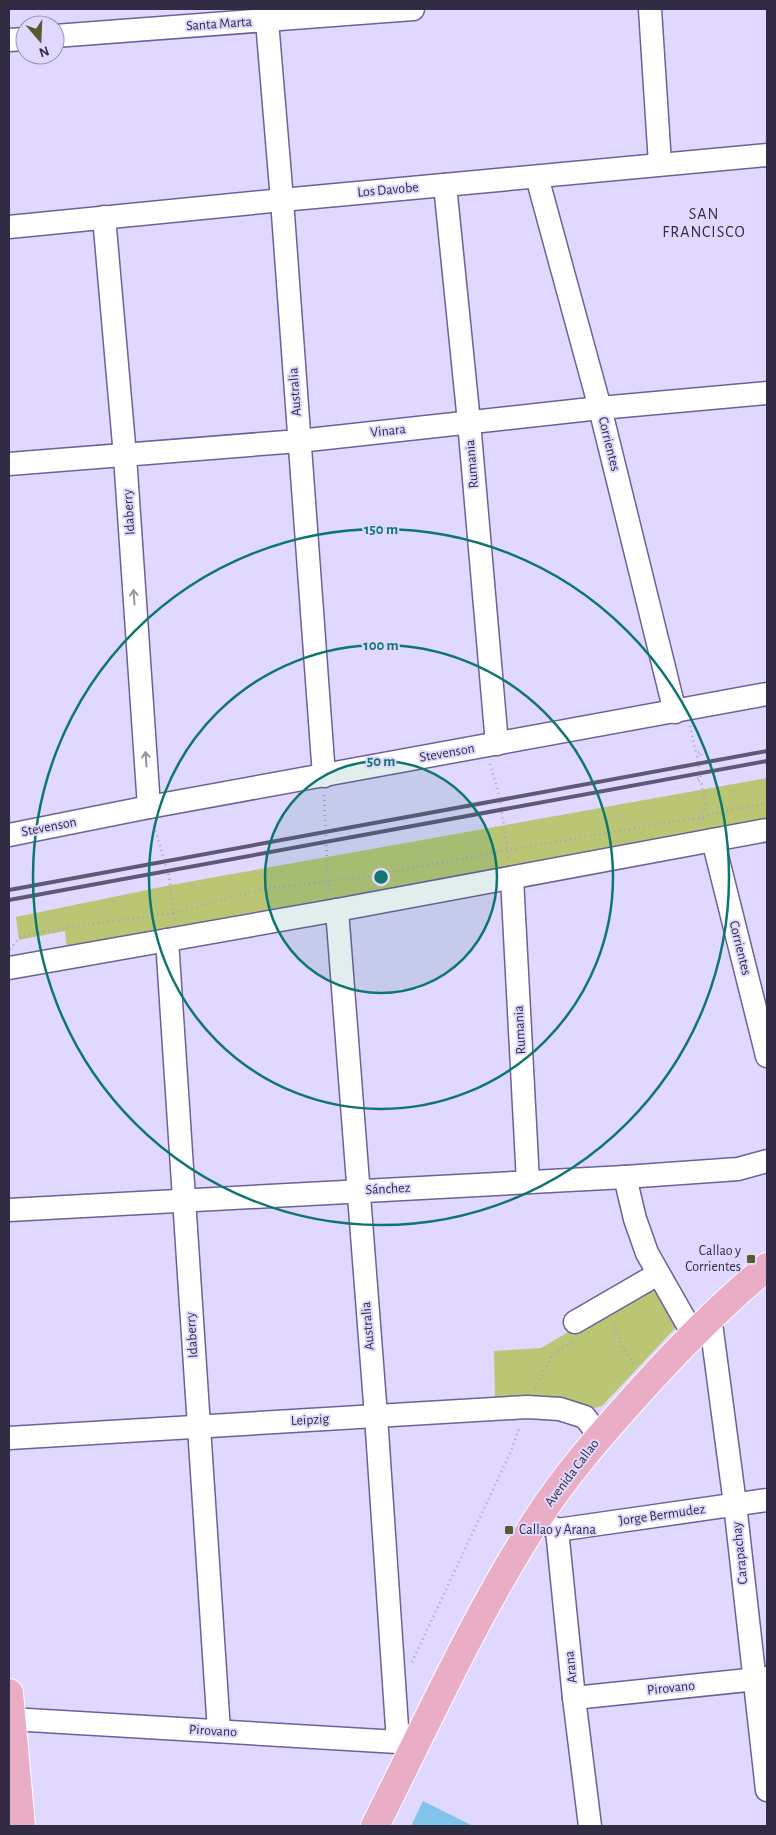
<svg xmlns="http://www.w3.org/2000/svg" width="776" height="1835" font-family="'Alegreya Sans',sans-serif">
<rect width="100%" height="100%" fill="#e0d8fe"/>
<g fill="#bbc675">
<path d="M 767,778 L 767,825 L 67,951 L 65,931 L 19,940 L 16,917 L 171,885 Z"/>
<path d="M 654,1282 L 680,1323 L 602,1406 L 590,1409 L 574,1406 L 553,1397 L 495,1398 L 494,1351 L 541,1348 Z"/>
</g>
<path fill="#81c3ea" d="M 423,1801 L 473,1826 L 411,1826 Z"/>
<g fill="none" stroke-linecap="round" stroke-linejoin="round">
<defs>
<g id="minor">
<path d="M 266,9 L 282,200 L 324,776"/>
<path d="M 650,9 L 660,164"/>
<path d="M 55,36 L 413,9"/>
<path d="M 9,40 L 25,39"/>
<path d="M 537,177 L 600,408 L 675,712"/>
<path d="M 445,185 L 469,422 L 497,744"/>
<path d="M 104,217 L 125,456 L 149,807"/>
<path d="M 9,227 L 282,200 L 767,155"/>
<path d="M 9,464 L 299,441 L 600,408 L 767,393"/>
<path d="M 9,835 L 149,807 L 767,694"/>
<path d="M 713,840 L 767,1056"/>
<path d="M 512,878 L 528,1182"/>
<path d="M 337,910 L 376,1416 L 398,1742"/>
<path d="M 167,940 L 219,1731"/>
<path d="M 9,968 L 337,910 L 767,830"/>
<path d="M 625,1177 L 635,1219 L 647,1253 L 693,1334"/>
<path d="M 9,1210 L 625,1177 L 738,1169 L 767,1161"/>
<path d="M 710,1316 L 735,1504 L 767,1790"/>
<path d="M 575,1322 L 658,1274"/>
<path d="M 9,1438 L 527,1407 L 560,1409 L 585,1417 L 600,1437"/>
<path d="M 538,1518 L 557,1530 L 574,1698 L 590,1826"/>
<path d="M 557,1530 L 767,1500"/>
<path d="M 574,1698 L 767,1678"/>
<path d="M 11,1719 L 398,1742 L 410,1748"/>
</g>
<g id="major">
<path d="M 9,1693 L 21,1826"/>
<path d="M 375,1826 C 427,1723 475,1615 538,1518 C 565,1476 599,1437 632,1400 C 675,1352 718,1307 767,1267"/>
</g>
</defs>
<use href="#minor" stroke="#6e6098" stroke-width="25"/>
<use href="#major" stroke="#fff" stroke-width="30"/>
<g stroke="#a8a1c2" stroke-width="2.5" stroke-dasharray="1 4" stroke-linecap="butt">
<path d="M 690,726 L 696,753 L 701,752 L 701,756 L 697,757 L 701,778 L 697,778 L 698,781 L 701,781 L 706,810 L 700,812 L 704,823"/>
<path d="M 490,764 L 499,795 L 509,859"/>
<path d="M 324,795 L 328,882 L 332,893"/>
<path d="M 154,826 L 169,876 L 175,920"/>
<path d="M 10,949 L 21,936 L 70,927 L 174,913 L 258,890 L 365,877 L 508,850 L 702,817 L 719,812 L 767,803"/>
<path d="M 613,1323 L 621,1345 L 635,1366"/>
<path d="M 535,1389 L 551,1357 L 574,1340"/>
<path d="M 412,1662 L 512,1449 L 520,1426"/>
</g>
<use href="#minor" stroke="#fff" stroke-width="22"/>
<use href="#major" stroke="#eaadc6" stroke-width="28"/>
<g stroke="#5f5975" stroke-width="4">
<path d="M 9,890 L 767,751"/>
<path d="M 9,900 L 767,761"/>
</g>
</g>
<defs><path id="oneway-shaft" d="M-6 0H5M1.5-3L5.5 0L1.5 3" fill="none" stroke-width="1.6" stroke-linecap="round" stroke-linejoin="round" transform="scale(1.25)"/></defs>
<g stroke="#9895a1">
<use href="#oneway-shaft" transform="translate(134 597) rotate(-94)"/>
<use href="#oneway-shaft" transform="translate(146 759) rotate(-94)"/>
</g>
<circle cx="381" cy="877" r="116" fill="#0f766e" fill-opacity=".12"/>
<g fill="none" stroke="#0f766e" stroke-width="2.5">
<circle cx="381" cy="877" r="116"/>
<circle cx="381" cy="877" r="232"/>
<circle cx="381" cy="877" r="348"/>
</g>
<g fill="#555b29" stroke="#e0d8fe" stroke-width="2">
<rect x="746" y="1254" width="10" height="10" rx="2.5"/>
<rect x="504" y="1525" width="10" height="10" rx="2.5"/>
</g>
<g text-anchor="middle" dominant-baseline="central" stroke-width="4" stroke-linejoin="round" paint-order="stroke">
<g font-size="14" fill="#312b43" stroke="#e0d8fe">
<text transform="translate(219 24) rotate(-4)">Santa Marta</text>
<text transform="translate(388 190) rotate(-5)">Los Davobe</text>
<text transform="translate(295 392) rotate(-94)">Australia</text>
<text transform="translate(388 431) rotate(-6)">Vinara</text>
<text transform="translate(609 444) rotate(76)">Corrientes</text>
<text transform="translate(472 464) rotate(-95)">Rumania</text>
<text transform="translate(129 512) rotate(-94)">Idaberry</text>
<text transform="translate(447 753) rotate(-10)">Stevenson</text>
<text transform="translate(49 827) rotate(-11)">Stevenson</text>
<text transform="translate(740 948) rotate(76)">Corrientes</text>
<text transform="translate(520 1030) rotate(-93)">Rumania</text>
<text transform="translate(388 1189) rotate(-3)">Sánchez</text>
<text transform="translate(368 1326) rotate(-95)">Australia</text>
<text transform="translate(192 1335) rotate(-94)">Idaberry</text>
<text transform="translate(310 1420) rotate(-3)">Leipzig</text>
<text transform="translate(572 1473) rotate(-53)">Avenida Callao</text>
<text transform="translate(662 1515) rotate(-8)">Jorge Bermudez</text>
<text transform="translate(740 1553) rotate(-96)">Carapachay</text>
<text transform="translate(571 1667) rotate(-96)">Arana</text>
<text transform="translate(671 1688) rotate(-6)">Pirovano</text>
<text transform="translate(213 1731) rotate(3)">Pirovano</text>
</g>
<g font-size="14" fill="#312b43" stroke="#e0d8fe" text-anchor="end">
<text x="741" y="1251">Callao y<tspan x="741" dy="16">Corrientes</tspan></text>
<text x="519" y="1530" text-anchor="start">Callao y Arana</text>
</g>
<g font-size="16" letter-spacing="1" fill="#312b43" stroke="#e0d8fe">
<text x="704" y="214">SAN<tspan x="704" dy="18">FRANCISCO</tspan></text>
</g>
</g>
<circle cx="381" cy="877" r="8" fill="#0f766e" stroke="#e0d8fe" stroke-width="2.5"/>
<g font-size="15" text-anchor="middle" font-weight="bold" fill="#0f766e" stroke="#e0d8fe" stroke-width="4" stroke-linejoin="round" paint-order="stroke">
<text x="381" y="534">150 m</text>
<text x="381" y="650">100 m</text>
<text x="381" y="766">50 m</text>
</g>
<rect width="776" height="1835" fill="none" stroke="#312b43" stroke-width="20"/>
<g transform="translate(40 40) rotate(161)"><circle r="24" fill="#e0d8fe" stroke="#9a93b3"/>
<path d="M0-4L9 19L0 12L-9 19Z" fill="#555b29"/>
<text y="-8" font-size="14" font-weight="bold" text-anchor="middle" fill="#312b43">N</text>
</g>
</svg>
